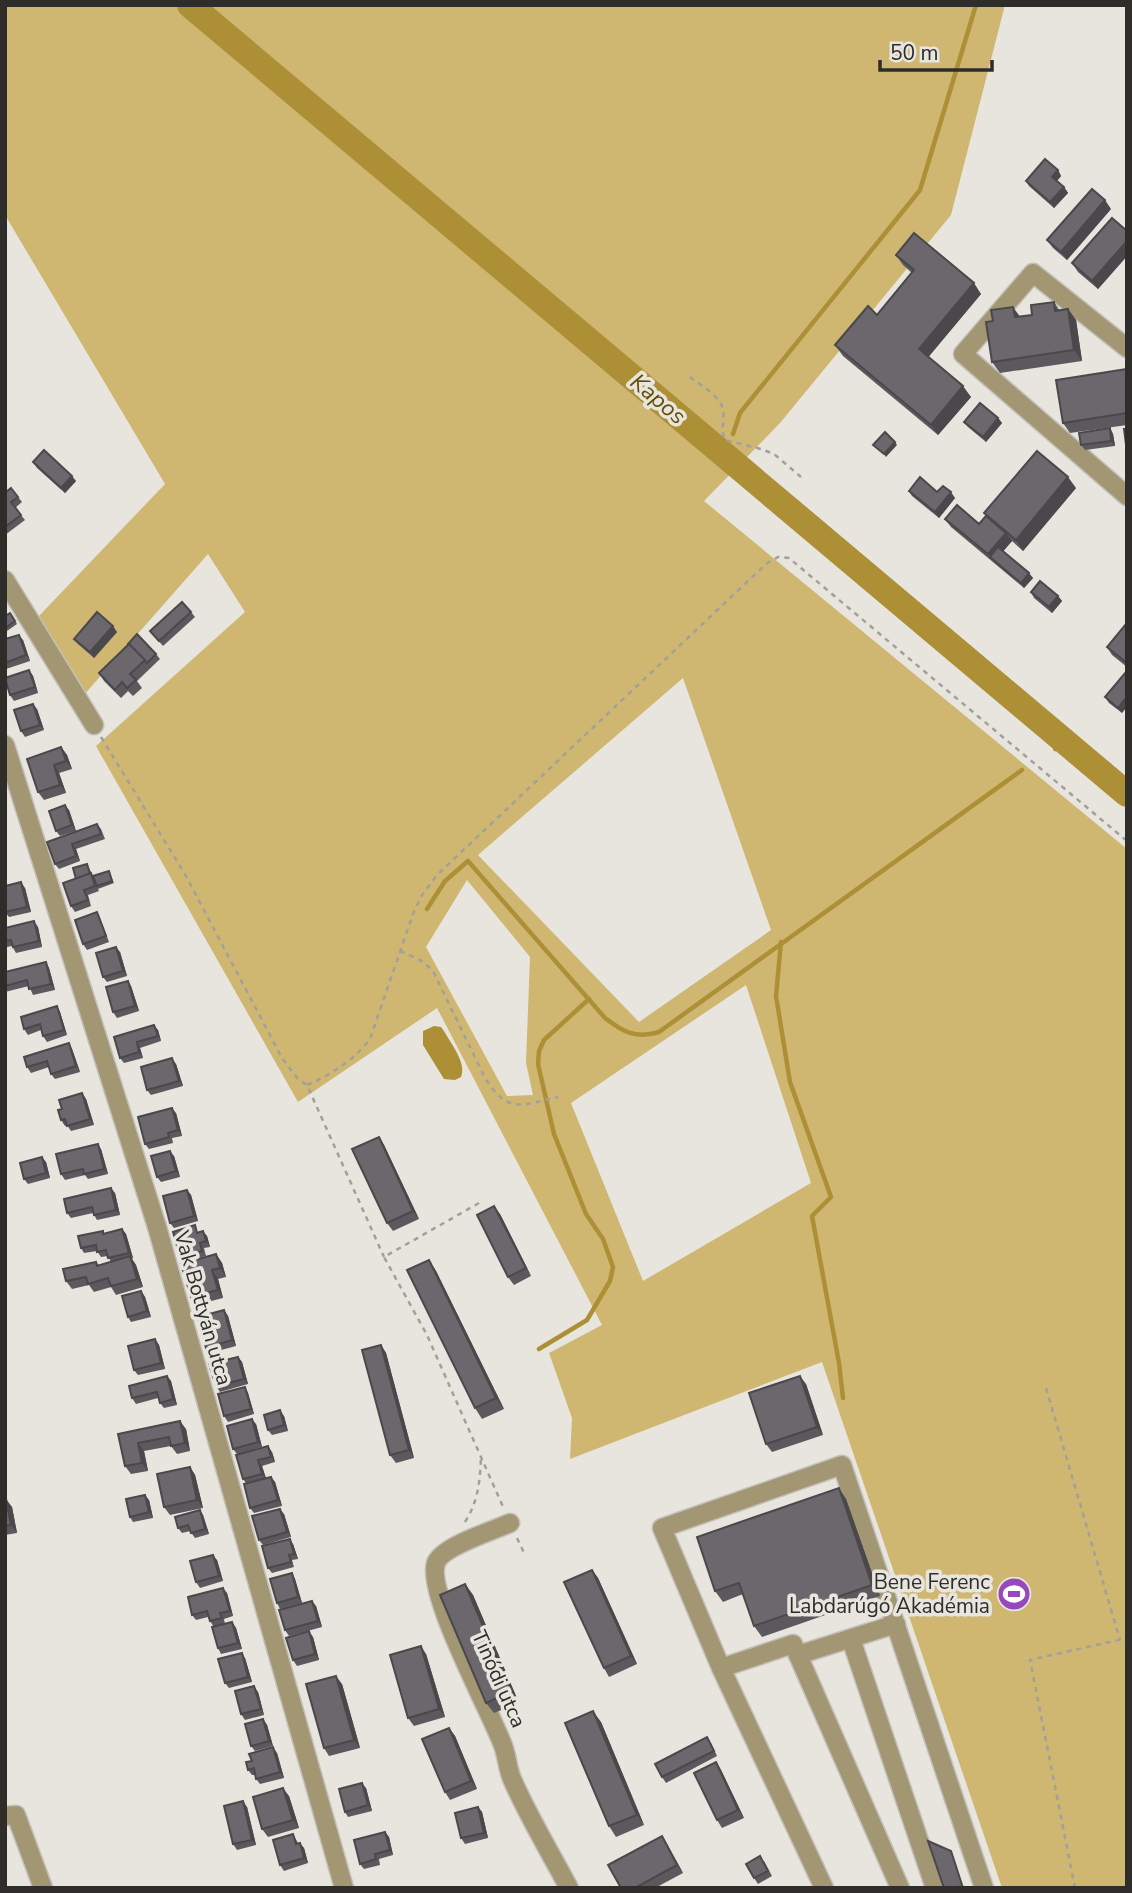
<svg xmlns="http://www.w3.org/2000/svg" width="1132" height="1893" font-family="'Nunito Sans',sans-serif">
<rect width="100%" height="100%" fill="#e8e5de"/>
<path fill="#cfb772" fill-rule="evenodd" d="M 5,5 L 1005,5 L 951,215 L 780,423 L 704,501 L 1127,849 L 1127,1888 L 1002,1888 L 822,1362 L 570,1459 L 572,1418 L 549,1353 L 602,1325 L 437,1008 L 298,1102 L 96,746 L 245,612 L 208,554 L 83,696 L 38,617 L 165,484 L 5,215 ZM 683,678 L 771,930 L 639,1022 L 478,855 ZM 467,880 L 530,957 L 526,1063 L 533,1095 L 507,1096 L 426,947 ZM 746,985 L 811,1183 L 643,1281 L 571,1103 Z"/>
<path fill="#ad9036" d="M 434,1026 L 441,1027 L 444,1031 C 451,1044 467,1063 461,1077 L 455,1080 L 444,1079 L 423,1045 L 423,1031 Z"/>
<g fill="none" stroke-linecap="round" stroke-linejoin="round">
<g stroke="#ad9036" stroke-width="4.5">
<path d="M 733,434 L 740,413 L 920,190 L 976,5"/>
<path d="M 723,455 L 729,448"/>
<path d="M 1055,749 L 1066,741"/>
<path d="M 427,909 L 445,881 L 468,861 L 605,1018 C 623,1032 636,1039 659,1032 L 1022,770"/>
<path d="M 781,942 L 776,996 L 790,1082 L 831,1197 L 812,1216 L 839,1363 L 843,1398"/>
<path d="M 539,1349 L 587,1320 L 610,1281 L 613,1267 L 603,1239 L 586,1214 L 554,1134 L 538,1064 L 539,1051 L 544,1040 L 589,999"/>
</g>
<path stroke="#ad9036" stroke-width="26" d="M 190,5 L 1127,794"/>
<defs>
<g id="minor">
<path d="M 1127,348 L 1033,273 L 963,354 L 1127,496"/>
<path d="M 5,580 L 94,725"/>
<path d="M 5,745 L 157,1227 L 344,1888"/>
<path d="M 510,1523 C 493,1531 442,1546 436,1563 C 426,1593 489,1709 502,1743 C 507,1754 507,1767 512,1779 C 528,1816 550,1852 569,1888"/>
<path d="M 896,1624 L 798,1655 L 900,1888"/>
<path d="M 851,1639 L 935,1888"/>
<path d="M 721,1668 L 793,1644 L 798,1655"/>
<path d="M 5,1816 L 16,1815 L 43,1888"/>
<path d="M 824,1888 L 721,1668 L 662,1528 L 842,1465 L 984,1888"/>
</g>
</defs>
<use href="#minor" stroke="#c3c0ba" stroke-width="21"/>
<g stroke="#a2a09a" stroke-width="2.5" stroke-dasharray="5 5" stroke-linecap="butt">
<path d="M 690,377 C 701,386 721,396 723,410 C 725,421 720,430 725,440 L 761,449 L 774,454 L 801,477"/>
<path d="M 101,737 L 186,876 L 282,1058 L 297,1078 L 307,1085 L 384,1257"/>
<path d="M 400,951 L 422,961 L 433,971 L 485,1078 C 509,1115 520,1105 558,1097"/>
<path d="M 307,1085 C 332,1074 353,1061 370,1039 L 413,914 L 422,895 L 437,875 L 766,564 L 778,557 L 789,558 L 1127,841"/>
<path d="M 479,1203 L 384,1257 L 427,1335 L 504,1509"/>
<path d="M 1046,1388 L 1120,1640"/>
<path d="M 465,1522 C 478,1502 480,1481 481,1458"/>
<path d="M 517,1538 L 525,1555"/>
<path d="M 1075,1888 L 1030,1660 L 1127,1638"/>
</g>
<use href="#minor" stroke="#a29673" stroke-width="18"/>
</g>
<g fill="#5c595e">
<path d="M 1058,170 L 1061,176 L 1057,181 L 1064,187 L 1068,193 L 1054,208 L 1029,186 L 1026,181 Z"/>
<path d="M 1111,209 L 1067,260 L 1053,248 L 1047,240 Z"/>
<path d="M 1127,231 L 1127,256 L 1098,289 L 1078,272 L 1072,263 Z"/>
<path d="M 896,255 L 981,294 L 928,357 L 971,397 L 938,435 L 843,356 L 835,345 L 877,315 L 912,273 L 903,265 Z"/>
<path d="M 1054,302 L 1060,311 L 1068,309 L 1076,320 L 1082,361 L 1000,373 L 992,362 L 1020,316 L 1032,315 Z"/>
<path d="M 1127,369 L 1127,425 L 1070,433 L 1063,423 Z"/>
<path d="M 998,418 L 1002,423 L 986,442 L 968,427 L 964,422 Z"/>
<path d="M 1110,428 L 1113,434 L 1115,446 L 1085,450 L 1081,445 Z"/>
<path d="M 33,462 L 76,481 L 65,493 L 37,468 Z"/>
<path d="M 11,488 L 22,502 L 15,508 L 25,520 L 5,535 L 5,493 Z"/>
<path d="M 1076,488 L 1023,551 L 1012,541 L 1003,551 L 1033,578 L 1024,588 L 951,527 L 945,519 L 979,524 L 986,516 L 984,513 Z"/>
<path d="M 909,491 L 937,492 L 955,498 L 939,518 L 912,496 Z"/>
<path d="M 1031,592 L 1058,596 L 1062,601 L 1052,613 L 1034,598 Z"/>
<path d="M 191,612 L 195,617 L 163,646 L 150,631 Z"/>
<path d="M 10,613 L 17,624 L 7,631 L 5,628 Z"/>
<path d="M 1127,624 L 1127,667 L 1112,655 L 1107,647 Z"/>
<path d="M 117,632 L 94,658 L 78,644 L 74,639 Z"/>
<path d="M 5,639 L 23,640 L 30,661 L 6,669 Z"/>
<path d="M 156,654 L 160,659 L 137,681 L 142,688 L 133,696 L 128,691 L 121,698 L 104,681 L 99,673 Z"/>
<path d="M 29,670 L 33,676 L 38,693 L 14,701 L 10,695 Z"/>
<path d="M 1126,672 L 1122,713 L 1109,703 L 1105,697 Z"/>
<path d="M 37,709 L 44,730 L 25,737 L 21,731 Z"/>
<path d="M 61,747 L 67,755 L 72,769 L 59,773 L 66,793 L 44,800 L 38,792 Z"/>
<path d="M 69,810 L 76,831 L 60,836 L 56,831 Z"/>
<path d="M 97,824 L 101,829 L 105,839 L 76,849 L 80,861 L 59,869 L 55,864 L 47,842 Z"/>
<path d="M 87,864 L 93,876 L 109,871 L 114,883 L 98,889 L 99,891 L 88,895 L 91,906 L 75,912 L 71,906 L 76,879 Z"/>
<path d="M 25,888 L 31,912 L 9,917 L 5,912 Z"/>
<path d="M 97,912 L 100,918 L 109,942 L 87,950 L 83,944 Z"/>
<path d="M 38,927 L 42,947 L 16,953 L 12,946 L 7,947 L 5,944 L 5,941 Z"/>
<path d="M 120,952 L 127,976 L 107,982 L 103,977 Z"/>
<path d="M 46,962 L 49,968 L 55,990 L 33,995 L 29,986 L 5,992 L 5,972 Z"/>
<path d="M 128,981 L 131,986 L 139,1011 L 117,1018 L 113,1012 Z"/>
<path d="M 57,1006 L 60,1012 L 67,1035 L 47,1042 L 43,1036 L 41,1030 L 28,1035 L 24,1029 Z"/>
<path d="M 158,1030 L 161,1041 L 140,1048 L 143,1058 L 124,1063 L 120,1058 L 114,1037 Z"/>
<path d="M 69,1043 L 72,1049 L 80,1072 L 55,1079 L 51,1074 L 49,1067 L 31,1073 L 27,1067 Z"/>
<path d="M 176,1064 L 183,1086 L 151,1095 L 147,1090 Z"/>
<path d="M 82,1093 L 86,1099 L 94,1125 L 71,1131 L 67,1125 L 65,1126 L 61,1120 L 62,1109 Z"/>
<path d="M 176,1113 L 182,1136 L 172,1138 L 173,1143 L 149,1149 L 145,1144 Z"/>
<path d="M 379,1137 L 384,1145 L 419,1219 L 393,1231 L 387,1223 Z"/>
<path d="M 101,1149 L 108,1174 L 88,1179 L 85,1175 L 65,1180 L 61,1174 Z"/>
<path d="M 174,1156 L 180,1177 L 161,1182 L 157,1177 Z"/>
<path d="M 46,1162 L 50,1178 L 28,1184 L 24,1179 Z"/>
<path d="M 187,1190 L 191,1195 L 198,1221 L 174,1228 L 170,1223 Z"/>
<path d="M 115,1193 L 120,1215 L 97,1220 L 93,1213 L 71,1218 L 67,1213 Z"/>
<path d="M 500,1214 L 531,1276 L 514,1285 L 508,1277 Z"/>
<path d="M 122,1229 L 126,1234 L 133,1258 L 132,1259 L 136,1265 L 143,1287 L 116,1295 L 111,1287 L 94,1292 L 89,1285 L 72,1289 L 66,1281 L 96,1262 L 99,1265 L 111,1262 L 108,1256 L 101,1257 L 97,1251 L 84,1253 L 81,1248 L 103,1231 L 104,1234 Z"/>
<path d="M 199,1231 L 207,1236 L 210,1247 L 204,1248 L 206,1256 L 183,1262 L 180,1257 Z"/>
<path d="M 216,1254 L 222,1263 L 226,1277 L 218,1279 L 223,1298 L 196,1305 L 191,1297 Z"/>
<path d="M 429,1260 L 436,1271 L 504,1409 L 482,1419 L 475,1408 Z"/>
<path d="M 141,1291 L 145,1297 L 151,1317 L 131,1322 L 128,1317 Z"/>
<path d="M 224,1310 L 228,1316 L 236,1346 L 210,1353 L 206,1348 Z"/>
<path d="M 155,1339 L 159,1345 L 165,1369 L 138,1375 L 134,1370 Z"/>
<path d="M 381,1345 L 386,1353 L 414,1458 L 396,1463 L 390,1455 Z"/>
<path d="M 238,1357 L 242,1362 L 248,1384 L 220,1392 L 216,1386 Z"/>
<path d="M 167,1376 L 171,1381 L 177,1405 L 164,1408 L 160,1403 L 158,1398 L 136,1404 L 132,1398 Z"/>
<path d="M 806,1384 L 823,1435 L 772,1452 L 766,1444 Z"/>
<path d="M 245,1387 L 248,1393 L 254,1414 L 228,1422 L 224,1416 Z"/>
<path d="M 284,1416 L 288,1431 L 272,1435 L 268,1430 Z"/>
<path d="M 256,1424 L 262,1447 L 237,1454 L 233,1449 Z"/>
<path d="M 186,1429 L 190,1451 L 177,1454 L 171,1446 L 144,1451 L 148,1471 L 131,1474 L 125,1466 L 118,1434 Z"/>
<path d="M 272,1452 L 275,1462 L 262,1466 L 266,1478 L 271,1477 L 275,1482 L 282,1506 L 254,1513 L 250,1508 L 246,1483 L 243,1479 L 236,1455 Z"/>
<path d="M 190,1467 L 195,1475 L 203,1508 L 170,1515 L 164,1507 Z"/>
<path d="M 846,1499 L 880,1596 L 762,1637 L 754,1626 L 743,1594 L 723,1602 L 715,1591 Z"/>
<path d="M 5,1500 L 12,1507 L 17,1533 L 5,1535 Z"/>
<path d="M 149,1500 L 153,1518 L 133,1522 L 130,1517 Z"/>
<path d="M 200,1510 L 203,1515 L 209,1534 L 195,1538 L 190,1531 L 182,1533 L 178,1528 Z"/>
<path d="M 284,1514 L 291,1537 L 263,1545 L 259,1540 Z"/>
<path d="M 293,1544 L 298,1559 L 292,1560 L 294,1567 L 272,1573 L 268,1568 Z"/>
<path d="M 217,1560 L 223,1581 L 200,1588 L 196,1582 Z"/>
<path d="M 592,1570 L 598,1578 L 637,1664 L 609,1677 L 604,1668 Z"/>
<path d="M 292,1573 L 295,1579 L 302,1603 L 280,1609 L 277,1603 Z"/>
<path d="M 465,1584 L 473,1595 L 519,1703 L 494,1713 L 486,1703 Z"/>
<path d="M 227,1593 L 233,1616 L 224,1619 L 225,1624 L 214,1627 L 210,1621 L 208,1617 L 196,1620 L 192,1615 Z"/>
<path d="M 316,1606 L 322,1627 L 289,1636 L 285,1630 Z"/>
<path d="M 232,1622 L 236,1628 L 242,1649 L 221,1654 L 218,1648 Z"/>
<path d="M 313,1637 L 319,1660 L 297,1666 L 293,1660 Z"/>
<path d="M 426,1654 L 445,1717 L 414,1726 L 408,1718 Z"/>
<path d="M 245,1658 L 252,1682 L 229,1688 L 225,1683 Z"/>
<path d="M 342,1684 L 360,1748 L 329,1756 L 324,1748 Z"/>
<path d="M 258,1692 L 264,1715 L 245,1720 L 241,1714 Z"/>
<path d="M 263,1719 L 267,1725 L 273,1746 L 255,1751 L 251,1746 Z"/>
<path d="M 601,1722 L 644,1825 L 616,1837 L 609,1826 Z"/>
<path d="M 449,1728 L 455,1736 L 477,1789 L 450,1800 L 445,1792 Z"/>
<path d="M 711,1743 L 717,1756 L 666,1783 L 662,1777 Z"/>
<path d="M 277,1753 L 284,1778 L 260,1784 L 256,1779 L 255,1775 L 252,1775 L 248,1770 Z"/>
<path d="M 716,1762 L 721,1770 L 744,1818 L 722,1828 L 717,1820 Z"/>
<path d="M 366,1788 L 372,1811 L 348,1817 L 345,1812 Z"/>
<path d="M 289,1796 L 299,1828 L 268,1837 L 262,1829 Z"/>
<path d="M 247,1807 L 256,1845 L 237,1850 L 233,1844 Z"/>
<path d="M 478,1807 L 482,1812 L 488,1838 L 465,1844 L 461,1838 Z"/>
<path d="M 385,1832 L 389,1837 L 393,1855 L 379,1859 L 380,1865 L 364,1869 L 360,1864 Z"/>
<path d="M 293,1834 L 298,1843 L 304,1848 L 308,1863 L 284,1871 L 280,1865 Z"/>
<path d="M 667,1844 L 683,1873 L 655,1888 L 621,1888 Z"/>
<path d="M 764,1861 L 772,1876 L 758,1884 L 754,1878 Z"/>
</g>
<g fill="#4b484c">
<path d="M 1058,170 L 1061,176 L 1056,182 L 1052,177 Z"/>
<path d="M 1064,187 L 1068,193 L 1054,208 L 1050,202 Z"/>
<path d="M 1105,200 L 1111,209 L 1067,260 L 1061,252 Z"/>
<path d="M 1127,241 L 1127,256 L 1098,289 L 1092,281 Z"/>
<path d="M 974,283 L 981,294 L 926,360 L 919,349 Z"/>
<path d="M 1013,307 L 1021,318 L 1015,317 Z"/>
<path d="M 1068,309 L 1076,320 L 1082,361 L 1074,350 Z"/>
<path d="M 963,386 L 971,397 L 938,435 L 931,425 Z"/>
<path d="M 998,418 L 1002,423 L 986,442 L 983,437 Z"/>
<path d="M 1110,428 L 1113,434 L 1115,446 L 1111,441 Z"/>
<path d="M 895,442 L 897,445 L 886,457 L 884,454 Z"/>
<path d="M 72,476 L 76,481 L 65,493 L 61,488 Z"/>
<path d="M 1068,477 L 1076,488 L 1023,551 L 1016,540 Z"/>
<path d="M 951,492 L 955,498 L 939,518 L 935,512 Z"/>
<path d="M 1006,533 L 1012,541 L 995,561 L 988,554 Z"/>
<path d="M 1029,573 L 1033,578 L 1024,588 L 1021,583 Z"/>
<path d="M 1058,596 L 1062,601 L 1052,613 L 1049,607 Z"/>
<path d="M 113,626 L 117,632 L 94,658 L 90,652 Z"/>
<path d="M 19,635 L 23,640 L 30,661 L 26,655 Z"/>
<path d="M 29,670 L 33,676 L 38,693 L 35,687 Z"/>
<path d="M 1127,697 L 1127,707 L 1122,713 L 1118,708 Z"/>
<path d="M 33,704 L 37,709 L 44,730 L 40,725 Z"/>
<path d="M 61,747 L 67,755 L 72,769 L 66,761 Z"/>
<path d="M 54,765 L 59,773 L 66,793 L 60,785 Z"/>
<path d="M 65,805 L 69,810 L 76,831 L 72,825 Z"/>
<path d="M 72,844 L 76,849 L 80,861 L 76,856 Z"/>
<path d="M 21,882 L 25,888 L 31,912 L 27,907 Z"/>
<path d="M 34,921 L 38,927 L 42,947 L 39,941 Z"/>
<path d="M 116,947 L 120,952 L 127,976 L 123,971 Z"/>
<path d="M 46,962 L 49,968 L 55,990 L 51,984 Z"/>
<path d="M 128,981 L 131,986 L 139,1011 L 135,1006 Z"/>
<path d="M 57,1006 L 60,1012 L 67,1035 L 64,1030 Z"/>
<path d="M 154,1025 L 158,1030 L 161,1041 L 158,1036 Z"/>
<path d="M 137,1042 L 140,1048 L 143,1058 L 139,1052 Z"/>
<path d="M 69,1043 L 72,1049 L 80,1072 L 76,1066 Z"/>
<path d="M 172,1058 L 176,1064 L 183,1086 L 179,1081 Z"/>
<path d="M 82,1093 L 86,1099 L 94,1125 L 90,1119 Z"/>
<path d="M 172,1108 L 176,1113 L 182,1136 L 178,1130 Z"/>
<path d="M 379,1137 L 384,1145 L 419,1219 L 413,1211 Z"/>
<path d="M 98,1144 L 101,1149 L 108,1174 L 104,1169 Z"/>
<path d="M 170,1151 L 174,1156 L 180,1177 L 176,1171 Z"/>
<path d="M 42,1157 L 46,1162 L 50,1178 L 46,1173 Z"/>
<path d="M 111,1188 L 115,1193 L 120,1215 L 116,1210 Z"/>
<path d="M 187,1190 L 191,1195 L 198,1221 L 194,1216 Z"/>
<path d="M 494,1206 L 500,1214 L 531,1276 L 526,1268 Z"/>
<path d="M 122,1229 L 126,1234 L 133,1258 L 129,1253 Z"/>
<path d="M 203,1231 L 207,1236 L 210,1247 L 206,1241 Z"/>
<path d="M 216,1254 L 222,1263 L 226,1277 L 220,1268 Z"/>
<path d="M 130,1256 L 136,1265 L 143,1287 L 137,1279 Z"/>
<path d="M 429,1260 L 436,1271 L 504,1409 L 496,1398 Z"/>
<path d="M 212,1270 L 218,1279 L 223,1298 L 218,1290 Z"/>
<path d="M 141,1291 L 145,1297 L 151,1317 L 147,1311 Z"/>
<path d="M 224,1310 L 228,1316 L 236,1346 L 232,1340 Z"/>
<path d="M 155,1339 L 159,1345 L 165,1369 L 161,1363 Z"/>
<path d="M 381,1345 L 386,1353 L 414,1458 L 409,1450 Z"/>
<path d="M 238,1357 L 242,1362 L 248,1384 L 244,1379 Z"/>
<path d="M 167,1376 L 171,1381 L 177,1405 L 173,1399 Z"/>
<path d="M 800,1376 L 806,1384 L 823,1435 L 817,1427 Z"/>
<path d="M 245,1387 L 248,1393 L 254,1414 L 251,1409 Z"/>
<path d="M 280,1410 L 284,1416 L 288,1431 L 284,1425 Z"/>
<path d="M 252,1419 L 256,1424 L 262,1447 L 258,1442 Z"/>
<path d="M 180,1421 L 186,1429 L 190,1451 L 185,1443 Z"/>
<path d="M 138,1443 L 144,1451 L 148,1471 L 142,1463 Z"/>
<path d="M 268,1446 L 272,1452 L 275,1462 L 271,1457 Z"/>
<path d="M 258,1460 L 262,1466 L 266,1479 L 262,1474 Z"/>
<path d="M 190,1467 L 195,1475 L 203,1508 L 197,1500 Z"/>
<path d="M 271,1477 L 275,1482 L 282,1506 L 278,1500 Z"/>
<path d="M 839,1488 L 846,1499 L 880,1596 L 872,1585 Z"/>
<path d="M 145,1495 L 149,1500 L 153,1518 L 149,1512 Z"/>
<path d="M 6,1499 L 12,1507 L 17,1533 L 11,1525 Z"/>
<path d="M 280,1509 L 284,1514 L 291,1537 L 287,1532 Z"/>
<path d="M 200,1510 L 203,1515 L 209,1534 L 205,1529 Z"/>
<path d="M 290,1539 L 293,1544 L 298,1559 L 294,1554 Z"/>
<path d="M 213,1555 L 217,1560 L 223,1581 L 219,1576 Z"/>
<path d="M 592,1570 L 598,1578 L 637,1664 L 631,1656 Z"/>
<path d="M 292,1573 L 295,1579 L 302,1603 L 298,1597 Z"/>
<path d="M 465,1584 L 473,1595 L 519,1703 L 511,1692 Z"/>
<path d="M 223,1588 L 227,1593 L 233,1616 L 230,1611 Z"/>
<path d="M 312,1601 L 316,1606 L 322,1627 L 318,1621 Z"/>
<path d="M 232,1622 L 236,1628 L 242,1649 L 238,1643 Z"/>
<path d="M 309,1631 L 313,1637 L 319,1660 L 315,1654 Z"/>
<path d="M 421,1646 L 426,1654 L 445,1717 L 439,1709 Z"/>
<path d="M 242,1653 L 245,1658 L 252,1682 L 248,1677 Z"/>
<path d="M 336,1676 L 342,1684 L 360,1748 L 354,1740 Z"/>
<path d="M 254,1686 L 258,1692 L 264,1715 L 261,1709 Z"/>
<path d="M 593,1711 L 601,1722 L 644,1825 L 637,1815 Z"/>
<path d="M 263,1719 L 267,1725 L 273,1746 L 269,1741 Z"/>
<path d="M 449,1728 L 455,1736 L 477,1789 L 471,1781 Z"/>
<path d="M 273,1747 L 277,1753 L 284,1778 L 280,1772 Z"/>
<path d="M 716,1762 L 721,1770 L 744,1818 L 738,1810 Z"/>
<path d="M 362,1783 L 366,1788 L 372,1811 L 368,1805 Z"/>
<path d="M 283,1788 L 289,1796 L 299,1828 L 293,1820 Z"/>
<path d="M 243,1801 L 247,1807 L 256,1845 L 252,1840 Z"/>
<path d="M 478,1807 L 482,1812 L 488,1838 L 484,1833 Z"/>
<path d="M 385,1832 L 389,1837 L 393,1855 L 390,1850 Z"/>
<path d="M 662,1836 L 667,1844 L 683,1873 L 677,1865 Z"/>
<path d="M 300,1843 L 304,1848 L 308,1863 L 304,1858 Z"/>
</g>
<g fill="#6b676d" stroke="#4b484c" stroke-width="2">
<path d="M 1045,159 L 1058,170 L 1052,177 L 1064,187 L 1050,202 L 1026,181 Z"/>
<path d="M 1092,189 L 1105,200 L 1061,252 L 1047,240 Z"/>
<path d="M 1112,218 L 1127,231 L 1127,241 L 1092,281 L 1072,263 Z"/>
<path d="M 914,233 L 974,283 L 919,349 L 963,386 L 931,425 L 835,345 L 868,306 L 877,315 L 914,270 L 896,255 Z"/>
<path d="M 1054,302 L 1055,311 L 1068,309 L 1074,350 L 992,362 L 986,322 L 993,321 L 991,310 L 1013,307 L 1015,317 L 1032,315 L 1031,305 Z"/>
<path d="M 1127,369 L 1127,413 L 1063,423 L 1056,380 Z"/>
<path d="M 980,403 L 998,418 L 983,437 L 964,422 Z"/>
<path d="M 1110,428 L 1111,441 L 1081,445 L 1079,433 Z"/>
<path d="M 1124,429 L 1127,429 L 1127,452 Z"/>
<path d="M 885,432 L 895,442 L 884,454 L 873,445 Z"/>
<path d="M 44,450 L 72,476 L 61,488 L 33,462 Z"/>
<path d="M 1037,451 L 1068,477 L 1016,540 L 984,513 Z"/>
<path d="M 920,477 L 937,492 L 943,486 L 951,492 L 935,512 L 909,491 Z"/>
<path d="M 11,488 L 18,497 L 11,502 L 21,515 L 5,527 L 5,493 Z"/>
<path d="M 957,505 L 979,524 L 986,516 L 1006,533 L 988,554 L 945,519 Z"/>
<path d="M 998,547 L 1029,573 L 1021,583 L 990,557 Z"/>
<path d="M 1040,581 L 1058,596 L 1049,607 L 1031,592 Z"/>
<path d="M 182,602 L 191,612 L 159,641 L 150,631 Z"/>
<path d="M 97,612 L 113,626 L 90,652 L 74,639 Z"/>
<path d="M 10,613 L 15,621 L 5,628 L 5,616 Z"/>
<path d="M 1126,624 L 1127,624 L 1127,663 L 1107,647 Z"/>
<path d="M 137,634 L 156,654 L 147,663 L 128,644 Z"/>
<path d="M 19,635 L 26,655 L 5,663 L 5,639 Z"/>
<path d="M 129,644 L 145,660 L 130,674 L 136,680 L 127,688 L 122,682 L 115,690 L 99,673 Z"/>
<path d="M 29,670 L 35,687 L 10,695 L 5,678 Z"/>
<path d="M 1126,672 L 1127,673 L 1127,697 L 1118,708 L 1105,697 Z"/>
<path d="M 33,704 L 40,725 L 21,731 L 14,710 Z"/>
<path d="M 61,747 L 66,761 L 54,765 L 60,785 L 38,792 L 27,759 Z"/>
<path d="M 65,805 L 72,825 L 56,831 L 49,811 Z"/>
<path d="M 97,824 L 101,834 L 72,844 L 76,856 L 55,864 L 47,842 Z"/>
<path d="M 87,864 L 90,874 L 76,879 L 73,868 Z"/>
<path d="M 109,871 L 112,881 L 97,886 L 93,876 Z"/>
<path d="M 91,873 L 95,886 L 84,890 L 88,900 L 71,906 L 63,883 Z"/>
<path d="M 21,882 L 27,907 L 5,912 L 5,886 Z"/>
<path d="M 97,912 L 106,936 L 83,944 L 75,920 Z"/>
<path d="M 34,921 L 39,941 L 13,947 L 11,940 L 5,941 L 5,928 Z"/>
<path d="M 116,947 L 123,971 L 103,977 L 96,953 Z"/>
<path d="M 46,962 L 51,984 L 29,989 L 27,980 L 5,986 L 5,972 Z"/>
<path d="M 128,981 L 135,1006 L 113,1012 L 106,987 Z"/>
<path d="M 57,1006 L 64,1030 L 43,1036 L 40,1024 L 24,1029 L 21,1017 Z"/>
<path d="M 154,1025 L 158,1036 L 137,1042 L 139,1052 L 120,1058 L 114,1037 Z"/>
<path d="M 69,1043 L 76,1066 L 51,1074 L 47,1061 L 27,1067 L 24,1057 Z"/>
<path d="M 172,1058 L 179,1081 L 147,1090 L 141,1067 Z"/>
<path d="M 82,1093 L 90,1119 L 67,1126 L 65,1119 L 61,1120 L 58,1110 L 62,1109 L 59,1100 Z"/>
<path d="M 172,1108 L 178,1130 L 168,1133 L 169,1137 L 145,1144 L 138,1117 Z"/>
<path d="M 379,1137 L 413,1211 L 387,1223 L 352,1149 Z"/>
<path d="M 98,1144 L 104,1169 L 84,1174 L 83,1169 L 61,1174 L 56,1154 Z"/>
<path d="M 170,1151 L 176,1171 L 157,1177 L 151,1156 Z"/>
<path d="M 42,1157 L 46,1173 L 24,1179 L 20,1163 Z"/>
<path d="M 111,1188 L 116,1210 L 94,1215 L 92,1207 L 67,1213 L 64,1199 Z"/>
<path d="M 187,1190 L 194,1216 L 170,1223 L 163,1196 Z"/>
<path d="M 494,1206 L 526,1268 L 508,1277 L 477,1215 Z"/>
<path d="M 195,1225 L 197,1233 L 203,1231 L 206,1241 L 200,1243 L 202,1251 L 180,1257 L 173,1232 Z"/>
<path d="M 122,1229 L 129,1253 L 108,1258 L 106,1250 L 97,1252 L 96,1245 L 81,1248 L 78,1236 L 103,1231 L 103,1234 Z"/>
<path d="M 216,1254 L 220,1268 L 212,1270 L 218,1290 L 191,1297 L 181,1264 Z"/>
<path d="M 130,1256 L 137,1279 L 111,1286 L 108,1278 L 88,1284 L 86,1277 L 66,1281 L 63,1269 L 96,1262 L 97,1266 Z"/>
<path d="M 429,1260 L 496,1398 L 475,1408 L 407,1270 Z"/>
<path d="M 141,1291 L 147,1311 L 128,1317 L 122,1296 Z"/>
<path d="M 224,1310 L 232,1340 L 206,1348 L 198,1317 Z"/>
<path d="M 155,1339 L 161,1363 L 134,1370 L 128,1346 Z"/>
<path d="M 381,1345 L 409,1450 L 390,1455 L 362,1350 Z"/>
<path d="M 238,1357 L 244,1379 L 216,1386 L 209,1364 Z"/>
<path d="M 167,1376 L 173,1399 L 160,1403 L 157,1392 L 132,1398 L 129,1386 Z"/>
<path d="M 800,1376 L 817,1427 L 766,1444 L 749,1393 Z"/>
<path d="M 245,1387 L 251,1409 L 224,1416 L 218,1394 Z"/>
<path d="M 280,1410 L 284,1425 L 268,1430 L 264,1415 Z"/>
<path d="M 252,1419 L 258,1442 L 233,1449 L 227,1426 Z"/>
<path d="M 180,1421 L 185,1443 L 171,1446 L 169,1437 L 138,1443 L 142,1463 L 125,1466 L 118,1434 Z"/>
<path d="M 268,1446 L 271,1457 L 258,1460 L 262,1474 L 243,1479 L 236,1455 Z"/>
<path d="M 190,1467 L 197,1500 L 164,1507 L 157,1474 Z"/>
<path d="M 271,1477 L 278,1500 L 250,1508 L 244,1484 Z"/>
<path d="M 839,1488 L 872,1585 L 754,1626 L 739,1583 L 715,1591 L 697,1537 Z"/>
<path d="M 145,1495 L 149,1512 L 130,1517 L 126,1499 Z"/>
<path d="M 6,1499 L 11,1525 L 5,1526 L 5,1500 Z"/>
<path d="M 280,1509 L 287,1532 L 259,1540 L 252,1516 Z"/>
<path d="M 200,1510 L 205,1529 L 191,1533 L 188,1525 L 178,1528 L 175,1517 Z"/>
<path d="M 290,1539 L 294,1554 L 289,1555 L 291,1562 L 268,1568 L 262,1546 Z"/>
<path d="M 213,1555 L 219,1576 L 196,1582 L 190,1561 Z"/>
<path d="M 592,1570 L 631,1656 L 604,1668 L 564,1582 Z"/>
<path d="M 292,1573 L 298,1597 L 277,1603 L 270,1579 Z"/>
<path d="M 465,1584 L 511,1692 L 486,1703 L 440,1595 Z"/>
<path d="M 223,1588 L 230,1611 L 220,1613 L 222,1618 L 210,1621 L 207,1611 L 192,1615 L 188,1597 Z"/>
<path d="M 312,1601 L 318,1621 L 285,1630 L 279,1610 Z"/>
<path d="M 232,1622 L 238,1643 L 218,1648 L 212,1627 Z"/>
<path d="M 309,1631 L 315,1654 L 293,1660 L 286,1638 Z"/>
<path d="M 421,1646 L 439,1709 L 408,1718 L 390,1655 Z"/>
<path d="M 242,1653 L 248,1677 L 225,1683 L 218,1659 Z"/>
<path d="M 336,1676 L 354,1740 L 324,1748 L 306,1684 Z"/>
<path d="M 254,1686 L 261,1709 L 241,1714 L 235,1691 Z"/>
<path d="M 593,1711 L 637,1815 L 609,1826 L 565,1723 Z"/>
<path d="M 263,1719 L 269,1741 L 251,1746 L 245,1724 Z"/>
<path d="M 449,1728 L 471,1781 L 445,1792 L 422,1739 Z"/>
<path d="M 707,1737 L 714,1751 L 662,1777 L 655,1764 Z"/>
<path d="M 273,1747 L 280,1772 L 256,1779 L 254,1768 L 248,1770 L 246,1762 L 252,1761 L 249,1754 Z"/>
<path d="M 716,1762 L 738,1810 L 717,1820 L 694,1773 Z"/>
<path d="M 362,1783 L 368,1805 L 345,1812 L 339,1789 Z"/>
<path d="M 283,1788 L 293,1820 L 262,1829 L 253,1797 Z"/>
<path d="M 243,1801 L 252,1840 L 233,1844 L 224,1806 Z"/>
<path d="M 478,1807 L 484,1833 L 461,1838 L 455,1813 Z"/>
<path d="M 385,1832 L 390,1850 L 375,1854 L 376,1859 L 360,1864 L 354,1840 Z"/>
<path d="M 293,1834 L 296,1844 L 300,1843 L 304,1858 L 280,1865 L 273,1840 Z"/>
<path d="M 662,1836 L 677,1865 L 635,1888 L 621,1888 L 608,1865 Z"/>
<path d="M 928,1841 L 951,1851 L 963,1888 L 944,1888 Z"/>
<path d="M 760,1856 L 768,1871 L 754,1878 L 746,1864 Z"/>
</g>
<defs>
<symbol id="stadium-disc" viewBox="-11 -11 22 22"><circle r="9.5" fill="#9549bb" stroke="#e8e5de"/><path d="M0-5a6.5 5 0 1 0 0 10a6.5 5 0 1 0 0-10ZM-3.5-1.8h7v3.6h-7Z" fill="#fff"/></symbol>
</defs>
<g fill-rule="evenodd">
<use href="#stadium-disc" x="995" y="1575" width="38" height="38"/>
</g>
<g text-anchor="middle" dominant-baseline="central" stroke-width="7" stroke-linejoin="round" paint-order="stroke">
<g font-size="21" fill="#2e2d2a" stroke="#e8e5de">
<text transform="translate(203 1308) rotate(74)">Vak Bottyán utca</text>
<text transform="translate(499 1679) rotate(66)">Tinódi utca</text>
</g>
<g font-size="21" fill="#2e2d2a" stroke="#e8e5de" text-anchor="end">
<text x="990" y="1582">Bene Ferenc<tspan x="990" dy="24">Labdarúgó Akadémia</tspan></text>
</g>
<g font-size="23" font-style="italic" fill="#624e05" stroke="#e8e5de">
<text transform="translate(658 399) rotate(40)">Kapos</text>
</g>
</g>
<rect width="1132" height="1893" fill="none" stroke="#2e2d2a" stroke-width="14"/>
<path d="M880 60v10h112v-10" fill="none" stroke="#2e2d2a" stroke-width="3.5"/>
<text x="890" y="60" font-size="21" fill="#2e2d2a" stroke="#e8e5de" stroke-width="5" paint-order="stroke">50 m</text>
</svg>
